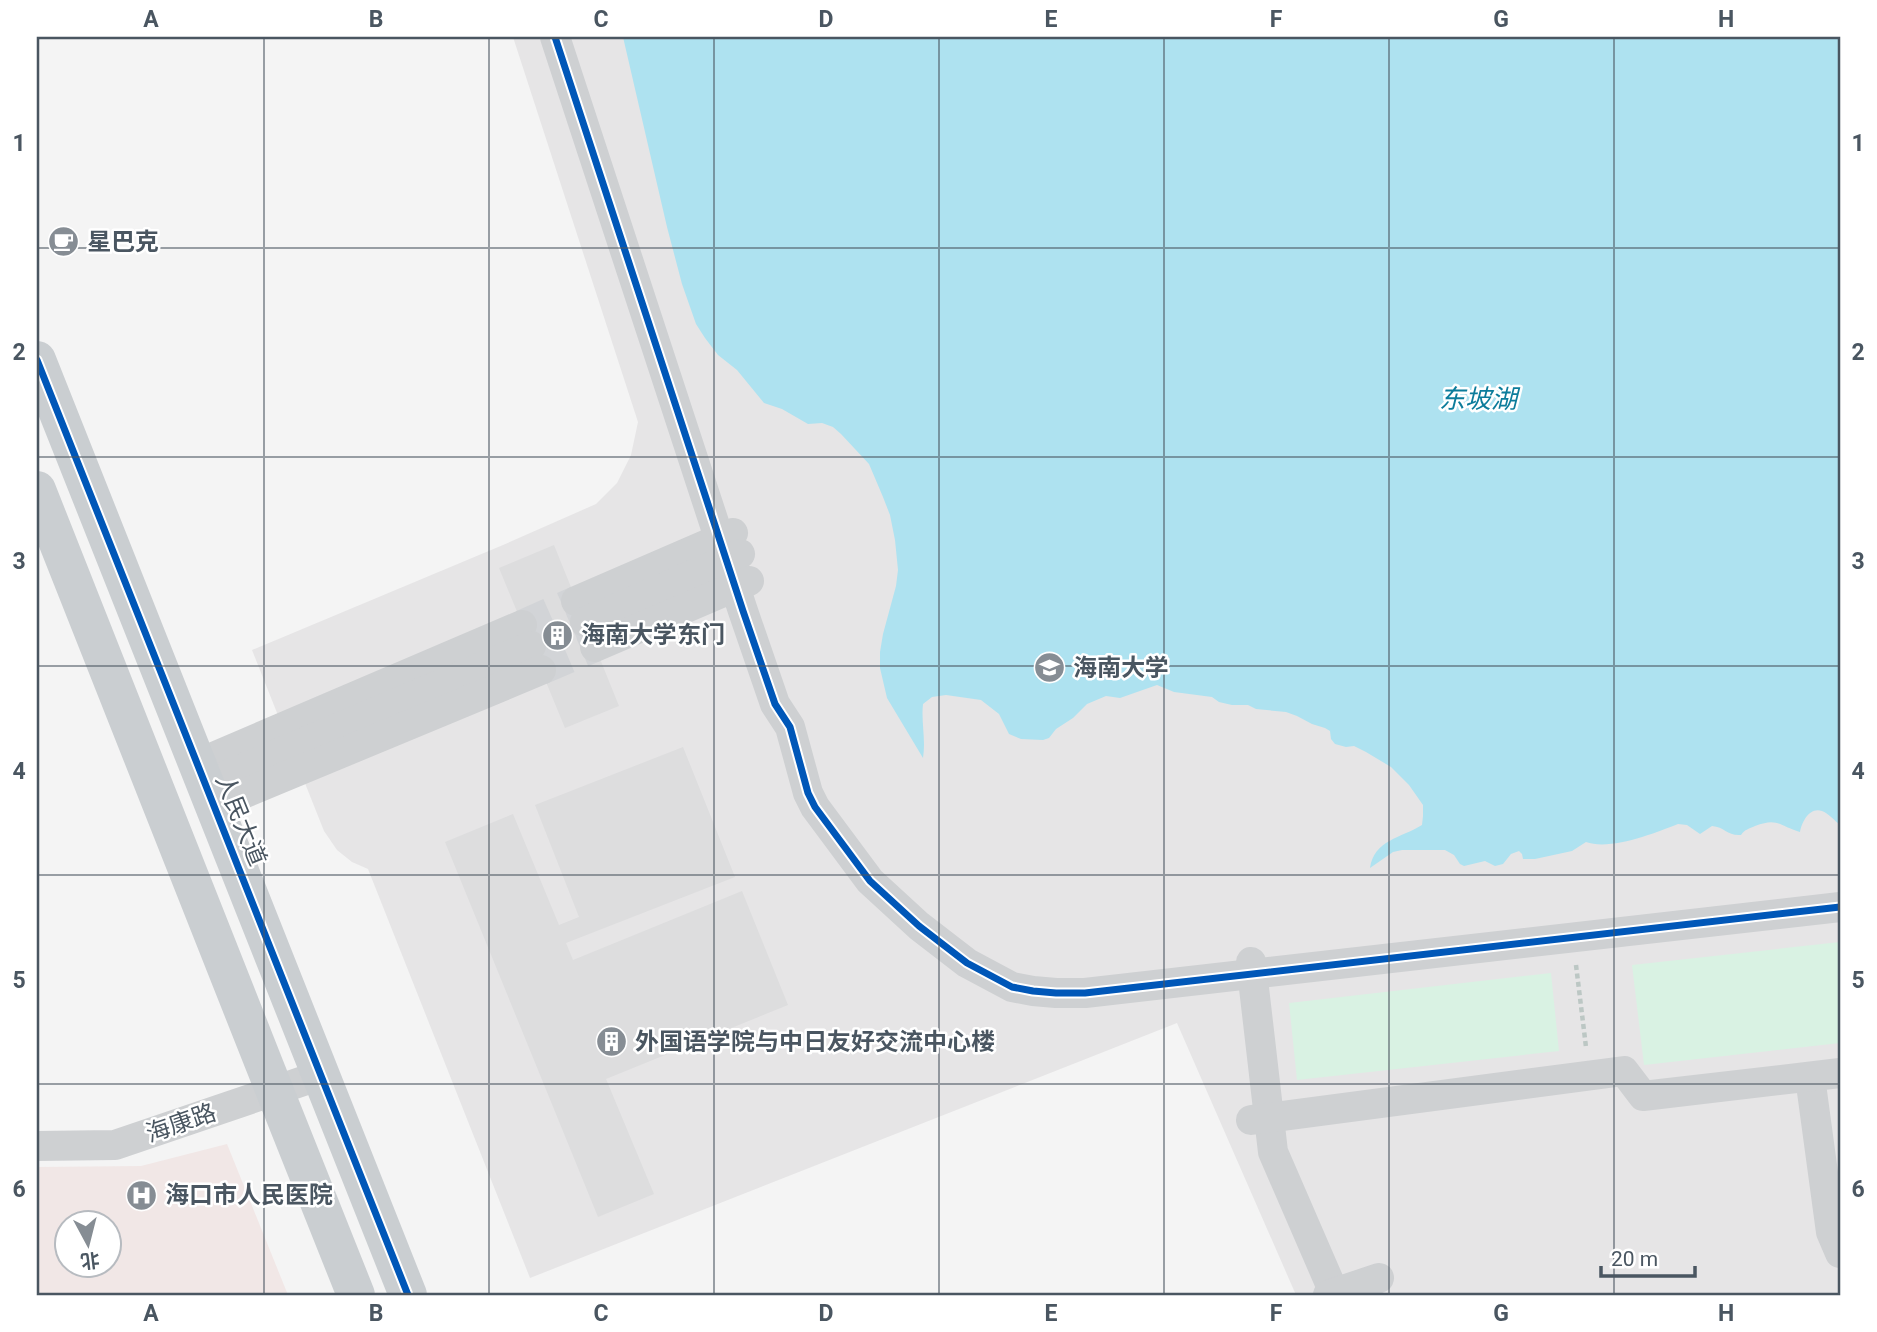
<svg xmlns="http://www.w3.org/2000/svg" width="1877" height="1332" font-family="Roboto,'Noto Sans SC',sans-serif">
<rect width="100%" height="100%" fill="#f4f4f4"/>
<path fill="#e6e5e6" d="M 513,37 L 1840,37 L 1840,1295 L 1296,1295 L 1177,1023 L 530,1278 L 368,869 L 352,862 L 337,850 L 324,831 L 252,650 L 503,545 L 596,504 L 617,483 L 631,455 L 638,422 Z"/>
<path fill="#f1e7e6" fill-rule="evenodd" d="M 227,1144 L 288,1295 L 37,1295 L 37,1167 L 141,1166 ZM 66,1224 L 108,1224 L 108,1266 L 66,1266 Z"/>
<g fill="#d9f2e3">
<path d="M 1840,942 L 1840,1043 L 1644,1065 L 1632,965 Z"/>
<path d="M 1551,973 L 1559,1051 L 1297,1080 L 1289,1003 Z"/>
</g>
<path fill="#aee2f0" d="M 623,37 L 1840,37 L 1840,825 C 1835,821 1828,813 1822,811 C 1809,807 1802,822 1800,832 C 1779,826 1778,817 1755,826 C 1749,829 1745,829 1741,835 C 1727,836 1725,827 1712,826 L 1700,834 L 1687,825 L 1678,824 C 1655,833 1610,851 1586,842 L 1572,851 L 1535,859 L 1523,859 L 1522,854 L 1519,851 L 1511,854 L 1503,864 L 1495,866 L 1485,861 L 1464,866 L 1460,864 L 1454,855 L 1445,850 L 1402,850 L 1393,852 L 1370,868 C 1374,840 1401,838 1422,825 L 1423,816 L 1423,805 L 1409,785 L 1391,767 L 1366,752 L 1354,746 L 1346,747 L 1335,744 L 1331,739 L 1330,731 L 1325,728 L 1312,724 L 1297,716 L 1286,712 L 1256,709 L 1248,705 L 1232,705 L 1219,702 L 1212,697 L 1174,692 L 1157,685 L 1120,698 L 1106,696 L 1087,704 L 1073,718 L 1056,729 L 1049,738 L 1043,740 L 1021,739 L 1009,734 L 999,714 L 981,700 L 946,695 L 932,697 L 923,704 C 921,722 926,739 923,758 L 887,698 L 880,668 L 880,652 L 883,634 L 896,586 L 898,570 L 895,540 L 890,515 L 883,497 L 869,464 L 841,434 L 833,427 L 822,423 L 808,424 L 782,409 L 764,403 L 737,370 L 718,355 L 705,338 L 696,324 L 682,284 L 667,227 Z"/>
<g fill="#ddddde">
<path d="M 554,545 L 619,706 L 565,728 L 499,568 Z"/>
<path d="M 683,747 L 735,877 L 566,943 L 573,960 L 742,891 L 788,1005 L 606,1079 L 654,1194 L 598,1217 L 445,842 L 513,814 L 559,925 L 579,917 L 535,805 Z"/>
</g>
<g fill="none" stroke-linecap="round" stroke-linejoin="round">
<g stroke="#d2d4d7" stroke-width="30" stroke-dasharray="30 15" stroke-linecap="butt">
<path d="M 522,625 L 576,601"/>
<path d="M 531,646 L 585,622"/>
<path d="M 541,670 L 595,647"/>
</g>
<path stroke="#bcc7c4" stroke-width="4.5" stroke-dasharray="5 3.5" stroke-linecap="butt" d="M 1576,965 L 1586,1047"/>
<g stroke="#ced0d2" stroke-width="30">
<path d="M 555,37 L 743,611 L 775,704 L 790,727 L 808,793 L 815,807 L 870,881 L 919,926 L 967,963 L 1012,987 L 1033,991 L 1056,993 L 1085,993 L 1840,907"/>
<path d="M 576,601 L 733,533"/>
<path d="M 585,622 L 740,554"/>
<path d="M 595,647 L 749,581"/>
<path d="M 197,764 L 522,625"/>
<path d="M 206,784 L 531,646"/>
<path d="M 214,806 L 541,670"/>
<path d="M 1251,962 L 1273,1152 L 1335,1295"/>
<path d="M 1810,1077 L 1831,1232 L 1840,1253"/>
<path d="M 1251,1120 L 1624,1071 L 1643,1096 L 1840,1073"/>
<path d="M 37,1146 L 115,1145 L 321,1075"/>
<path d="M 1328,1295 L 1379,1278"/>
</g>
<g stroke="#caced1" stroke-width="38">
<path d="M 37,360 L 408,1295"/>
<path d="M 37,490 C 143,759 249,1027 356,1295"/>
</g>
<defs>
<g id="cycleway">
<path d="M 555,37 L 743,611 L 775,704 L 790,727 L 808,793 L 815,807 L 870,881 L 919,926 L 967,963 L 1012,987 L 1033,991 L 1056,993 L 1085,993 L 1840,907"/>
<path d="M 37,360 L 408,1295"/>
</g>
</defs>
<use href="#cycleway" stroke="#fff" stroke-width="11"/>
<use href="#cycleway" stroke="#0057b8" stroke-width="7"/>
</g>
<path fill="none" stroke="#4a5661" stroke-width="2" stroke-opacity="0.55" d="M 264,37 L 264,1295M 489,37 L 489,1295M 714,37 L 714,1295M 939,37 L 939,1295M 1164,37 L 1164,1295M 1389,37 L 1389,1295M 1614,37 L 1614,1295M 37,248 L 1840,248M 37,457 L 1840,457M 37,666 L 1840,666M 37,875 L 1840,875M 37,1084 L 1840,1084"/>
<defs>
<symbol id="cafe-disc" viewBox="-11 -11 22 22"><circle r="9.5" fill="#868d94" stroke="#fff"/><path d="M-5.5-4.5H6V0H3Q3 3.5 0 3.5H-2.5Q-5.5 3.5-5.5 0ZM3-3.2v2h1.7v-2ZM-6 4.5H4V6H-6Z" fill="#fff"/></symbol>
<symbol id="building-disc" viewBox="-11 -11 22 22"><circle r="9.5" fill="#868d94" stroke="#fff"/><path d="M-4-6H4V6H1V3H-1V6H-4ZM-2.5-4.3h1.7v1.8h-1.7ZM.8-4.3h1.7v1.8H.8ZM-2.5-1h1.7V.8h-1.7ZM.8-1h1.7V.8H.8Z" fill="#fff"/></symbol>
<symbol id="university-disc" viewBox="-11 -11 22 22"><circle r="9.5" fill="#868d94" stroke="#fff"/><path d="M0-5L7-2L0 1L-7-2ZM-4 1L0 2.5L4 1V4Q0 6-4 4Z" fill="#fff"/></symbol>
<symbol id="hospital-disc" viewBox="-11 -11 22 22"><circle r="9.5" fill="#868d94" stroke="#fff"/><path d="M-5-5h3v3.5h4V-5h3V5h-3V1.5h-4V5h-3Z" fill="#fff"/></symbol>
</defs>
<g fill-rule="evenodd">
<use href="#cafe-disc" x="46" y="224" width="35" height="35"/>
<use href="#building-disc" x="540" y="618" width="35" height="35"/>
<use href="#university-disc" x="1032" y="650" width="35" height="35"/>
<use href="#building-disc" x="594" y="1024" width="35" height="35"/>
<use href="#hospital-disc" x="124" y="1178" width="35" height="35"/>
</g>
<g text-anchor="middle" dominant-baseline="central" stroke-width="5" stroke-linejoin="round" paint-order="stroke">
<g font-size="24" font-weight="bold" fill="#4a5661" stroke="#fff" text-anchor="start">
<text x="87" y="242">星巴克</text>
<text x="581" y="635">海南大学东门</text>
<text x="1073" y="668">海南大学</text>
<text x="635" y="1042">外国语学院与中日友好交流中心楼</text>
<text x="165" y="1195">海口市人民医院</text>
</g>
<g font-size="24" fill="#4a5661" stroke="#fff">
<text transform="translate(241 820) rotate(68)">人民大道</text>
<text transform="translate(181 1123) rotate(-19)">海康路</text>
</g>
<g font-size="26" font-style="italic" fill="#0c7c9b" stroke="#fff">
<text x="1478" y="399">东坡湖</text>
</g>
</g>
<rect width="1877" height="1332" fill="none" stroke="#ffffff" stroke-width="77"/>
<g transform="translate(88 1244) rotate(173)"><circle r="33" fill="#ffffff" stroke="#b7bbc0" stroke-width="2"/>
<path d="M0-5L12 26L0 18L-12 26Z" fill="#868d94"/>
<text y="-10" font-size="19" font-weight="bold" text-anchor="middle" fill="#4a5661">北</text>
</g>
<path d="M1601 1266v10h94v-10" fill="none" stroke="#4a5661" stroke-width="3.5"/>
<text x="1611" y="1266" font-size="21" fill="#4a5661" stroke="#ffffff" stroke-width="5" paint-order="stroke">20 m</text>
<rect x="38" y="38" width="1801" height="1256" fill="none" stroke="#4a5661" stroke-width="2.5"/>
<g font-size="23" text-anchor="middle" font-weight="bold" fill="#4a5661">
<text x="151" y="27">A</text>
<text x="376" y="27">B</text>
<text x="601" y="27">C</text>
<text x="826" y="27">D</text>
<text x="1051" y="27">E</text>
<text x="1276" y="27">F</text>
<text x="1501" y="27">G</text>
<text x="1726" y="27">H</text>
<text x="19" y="151">1</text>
<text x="1858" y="151">1</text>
<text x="19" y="360">2</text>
<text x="1858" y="360">2</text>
<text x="19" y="569">3</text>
<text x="1858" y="569">3</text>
<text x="19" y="779">4</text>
<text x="1858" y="779">4</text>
<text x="19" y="988">5</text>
<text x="1858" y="988">5</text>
<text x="19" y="1197">6</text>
<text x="1858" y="1197">6</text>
<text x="151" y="1321">A</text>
<text x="376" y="1321">B</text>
<text x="601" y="1321">C</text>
<text x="826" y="1321">D</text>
<text x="1051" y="1321">E</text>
<text x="1276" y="1321">F</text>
<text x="1501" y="1321">G</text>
<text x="1726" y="1321">H</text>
</g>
</svg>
